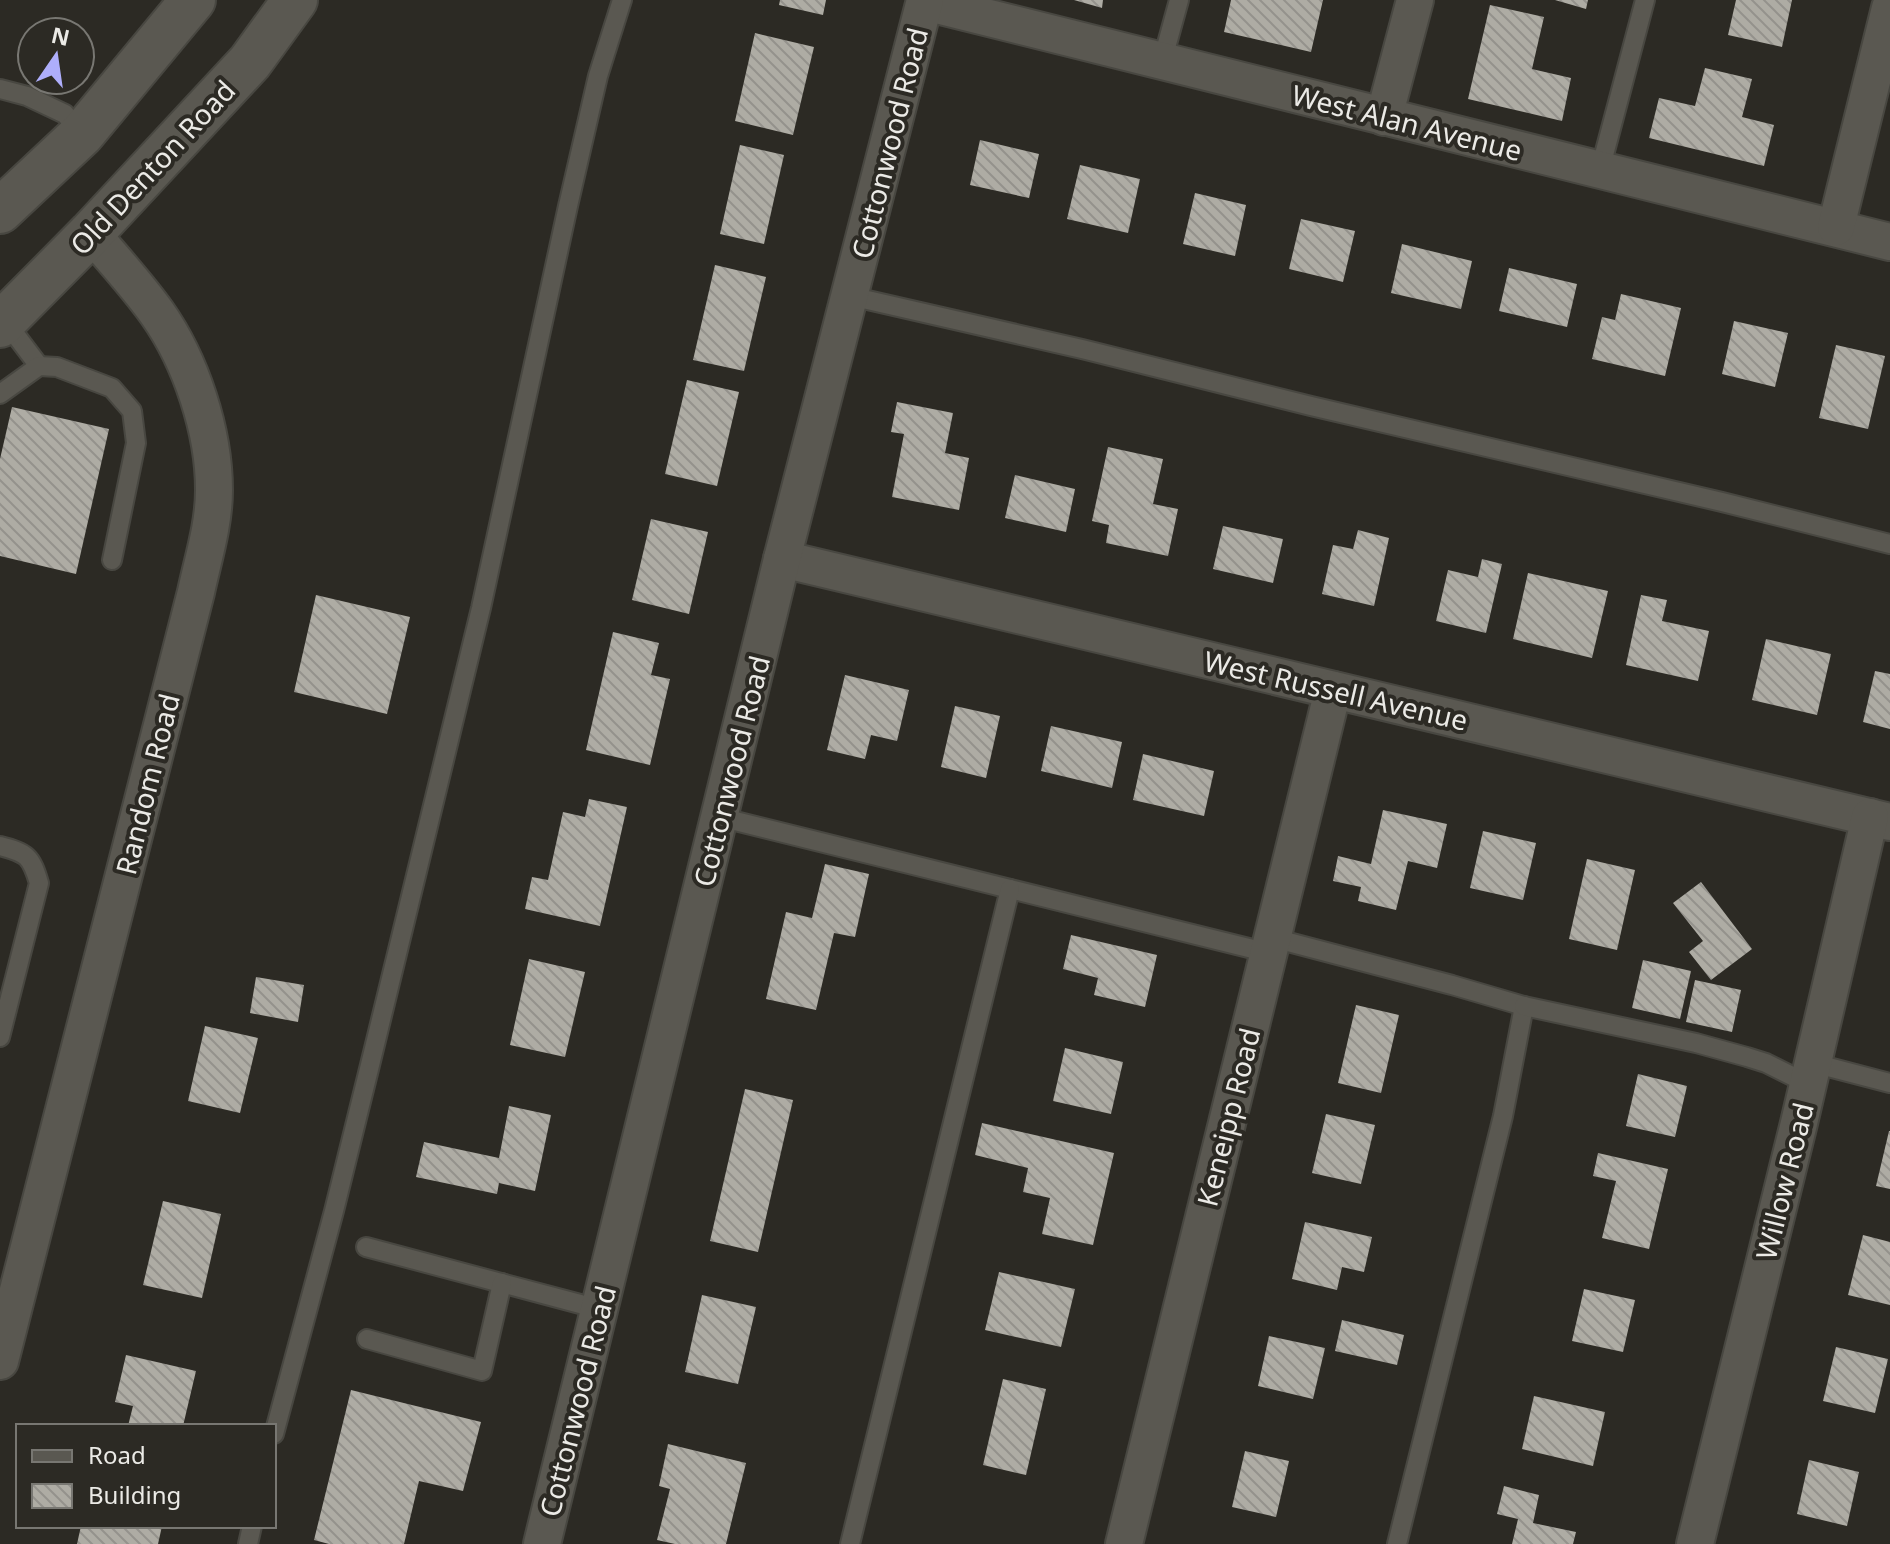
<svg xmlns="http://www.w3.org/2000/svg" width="1890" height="1544" font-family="'Noto Sans',sans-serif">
<defs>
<pattern id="building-back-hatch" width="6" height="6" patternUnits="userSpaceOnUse" patternTransform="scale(2)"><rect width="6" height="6" fill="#aeaca4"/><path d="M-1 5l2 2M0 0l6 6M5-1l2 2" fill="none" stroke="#94928c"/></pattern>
</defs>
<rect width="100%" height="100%" fill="#2c2a24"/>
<g fill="url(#building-back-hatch)">
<path d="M 780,0 L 826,0 L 823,15 L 779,5 Z"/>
<path d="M 1074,0 L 1103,0 L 1102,8 Z"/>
<path d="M 1231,0 L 1323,0 L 1311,52 L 1224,32 Z"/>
<path d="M 1555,0 L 1588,0 L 1586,9 Z"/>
<path d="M 1736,0 L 1792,0 L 1782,47 L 1728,35 Z"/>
<path d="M 1490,5 L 1544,17 L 1532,69 L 1571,78 L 1562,121 L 1468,99 Z"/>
<path d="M 755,33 L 814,47 L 793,135 L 735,121 Z"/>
<path d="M 1705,68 L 1752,79 L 1742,117 L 1774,125 L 1764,166 L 1649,138 L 1659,98 L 1695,106 Z"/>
<path d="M 980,140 L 1039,154 L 1029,198 L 970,185 Z"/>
<path d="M 740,145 L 784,155 L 764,244 L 720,234 Z"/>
<path d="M 1080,165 L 1140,179 L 1128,233 L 1067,219 Z"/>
<path d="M 1195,193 L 1246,205 L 1235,256 L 1183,244 Z"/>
<path d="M 1301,219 L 1355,231 L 1343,282 L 1289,269 Z"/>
<path d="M 1402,244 L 1472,261 L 1461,309 L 1391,293 Z"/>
<path d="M 715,265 L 766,277 L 744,371 L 693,360 Z"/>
<path d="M 1509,268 L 1577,284 L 1567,327 L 1499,311 Z"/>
<path d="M 1621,294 L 1681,308 L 1665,376 L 1592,359 L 1602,317 L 1615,320 Z"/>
<path d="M 1734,321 L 1788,333 L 1775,387 L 1722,374 Z"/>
<path d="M 1836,345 L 1885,356 L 1868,429 L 1819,418 Z"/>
<path d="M 687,380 L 739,392 L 717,486 L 665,474 Z"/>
<path d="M 897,402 L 953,413 L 945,453 L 969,458 L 959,510 L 892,497 L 904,434 L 891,432 Z"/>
<path d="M 12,407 L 109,429 L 76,574 L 0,556 L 0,459 Z"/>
<path d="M 1108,447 L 1163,459 L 1153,504 L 1178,509 L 1168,556 L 1106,543 L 1109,525 L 1092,521 Z"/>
<path d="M 1015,475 L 1075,489 L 1066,532 L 1005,518 Z"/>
<path d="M 651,519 L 708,532 L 689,614 L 632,600 Z"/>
<path d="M 1223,526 L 1283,539 L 1273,583 L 1213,569 Z"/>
<path d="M 1358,530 L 1389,538 L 1374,606 L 1322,594 L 1333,545 L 1353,549 Z"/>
<path d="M 1482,559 L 1502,564 L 1486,633 L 1436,621 L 1448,570 L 1478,577 Z"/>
<path d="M 1528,573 L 1608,591 L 1592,658 L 1513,639 Z"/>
<path d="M 316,595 L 410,617 L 387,714 L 294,692 Z"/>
<path d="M 1641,595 L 1667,600 L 1662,621 L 1709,631 L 1698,681 L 1626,665 Z"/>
<path d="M 613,632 L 659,643 L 651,675 L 670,679 L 650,765 L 586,750 Z"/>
<path d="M 1766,639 L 1831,654 L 1817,715 L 1752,700 Z"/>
<path d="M 1875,671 L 1890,674 L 1890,729 L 1863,722 Z"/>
<path d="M 845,675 L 909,690 L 897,741 L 871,735 L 865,759 L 827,750 Z"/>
<path d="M 955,706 L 1000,716 L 986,778 L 941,767 Z"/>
<path d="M 1051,726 L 1122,742 L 1112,788 L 1041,771 Z"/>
<path d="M 1143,754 L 1214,771 L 1204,816 L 1133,800 Z"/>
<path d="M 589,799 L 627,807 L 600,926 L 525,909 L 532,877 L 548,880 L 563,812 L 585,817 Z"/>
<path d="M 1383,810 L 1447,824 L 1437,868 L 1408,861 L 1396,910 L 1358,901 L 1361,887 L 1333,881 L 1338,856 L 1371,864 Z"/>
<path d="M 1483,831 L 1536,843 L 1523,900 L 1470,888 Z"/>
<path d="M 1587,859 L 1635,870 L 1617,950 L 1569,939 Z"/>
<path d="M 825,864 L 869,874 L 855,937 L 834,933 L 816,1010 L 766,999 L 786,912 L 812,918 Z"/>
<path d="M 1701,882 L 1752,949 L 1711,980 L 1689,952 L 1703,941 L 1673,903 Z"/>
<path d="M 1071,935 L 1157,955 L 1145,1007 L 1094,995 L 1098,978 L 1063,969 Z"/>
<path d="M 529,959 L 585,972 L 565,1057 L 510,1045 Z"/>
<path d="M 1643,960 L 1691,971 L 1680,1019 L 1632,1008 Z"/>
<path d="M 256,977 L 304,985 L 298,1022 L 250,1013 Z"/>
<path d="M 1695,980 L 1741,990 L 1732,1032 L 1686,1022 Z"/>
<path d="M 1356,1005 L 1399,1015 L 1381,1093 L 1338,1083 Z"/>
<path d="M 205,1026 L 258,1038 L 240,1113 L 188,1101 Z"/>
<path d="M 1065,1048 L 1123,1062 L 1111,1114 L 1053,1101 Z"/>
<path d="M 1638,1074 L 1687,1086 L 1675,1137 L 1626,1126 Z"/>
<path d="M 745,1089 L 793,1100 L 758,1252 L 710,1241 Z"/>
<path d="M 509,1106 L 551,1115 L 535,1191 L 499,1183 L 497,1194 L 416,1177 L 424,1142 L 499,1158 Z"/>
<path d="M 1326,1114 L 1375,1125 L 1361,1184 L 1312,1173 Z"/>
<path d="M 982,1123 L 1114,1153 L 1093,1245 L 1042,1234 L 1050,1198 L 1023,1192 L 1028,1168 L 975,1155 Z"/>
<path d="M 1889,1131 L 1890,1131 L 1890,1189 L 1876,1186 Z"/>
<path d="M 1598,1153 L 1668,1169 L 1649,1249 L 1602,1238 L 1616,1181 L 1593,1176 Z"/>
<path d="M 163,1201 L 221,1214 L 202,1298 L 143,1285 Z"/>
<path d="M 1305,1222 L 1372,1237 L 1364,1272 L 1342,1267 L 1337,1290 L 1292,1279 Z"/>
<path d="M 1863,1235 L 1890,1242 L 1890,1305 L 1848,1295 Z"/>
<path d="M 999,1272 L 1075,1289 L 1061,1347 L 985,1330 Z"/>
<path d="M 1584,1289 L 1635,1300 L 1623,1352 L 1572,1341 Z"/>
<path d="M 702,1295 L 756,1307 L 738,1384 L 685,1372 Z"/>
<path d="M 1342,1320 L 1404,1335 L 1397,1365 L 1335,1351 Z"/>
<path d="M 1269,1336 L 1325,1348 L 1313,1399 L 1258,1386 Z"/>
<path d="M 1836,1347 L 1888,1359 L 1875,1413 L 1823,1401 Z"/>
<path d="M 126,1355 L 196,1371 L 183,1426 L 128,1426 L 133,1406 L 115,1402 Z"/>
<path d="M 1003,1379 L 1046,1389 L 1026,1475 L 983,1465 Z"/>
<path d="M 351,1390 L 481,1422 L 463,1491 L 419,1481 L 404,1544 L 329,1544 L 314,1540 Z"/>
<path d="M 1534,1396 L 1605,1412 L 1593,1466 L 1522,1449 Z"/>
<path d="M 668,1444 L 746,1463 L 726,1544 L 675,1544 L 657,1540 L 670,1489 L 659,1486 Z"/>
<path d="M 1245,1451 L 1289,1461 L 1276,1517 L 1232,1507 Z"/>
<path d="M 1809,1460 L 1859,1472 L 1847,1526 L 1797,1514 Z"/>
<path d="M 1504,1486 L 1539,1495 L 1533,1523 L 1576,1532 L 1573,1544 L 1512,1544 L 1518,1519 L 1497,1514 Z"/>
<path d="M 81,1526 L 162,1526 L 158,1544 L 77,1544 Z"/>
</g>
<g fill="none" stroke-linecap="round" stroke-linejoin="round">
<defs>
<g id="service">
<path d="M 1162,62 L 1179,0"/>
<path d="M 0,89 L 27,96 L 65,114 L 82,134"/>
<path d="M 1600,170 L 1645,0"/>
<path d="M 850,296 L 1082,349 L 1311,406 L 1722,502 L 1890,544"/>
<path d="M 5,321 L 39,366"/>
<path d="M 0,394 L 39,366 L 57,367 L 112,388 L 132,411 L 136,443 L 112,560"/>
<path d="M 719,817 L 1269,953"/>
<path d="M 0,846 C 27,853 31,856 39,883 L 0,1037"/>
<path d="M 1273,938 L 1452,985 L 1524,1006 L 1503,1116 L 1397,1544"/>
<path d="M 1524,1006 L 1696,1043 L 1747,1057 L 1766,1063 L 1808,1084"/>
<path d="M 1813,1063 L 1890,1083"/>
<path d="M 366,1247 L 599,1309"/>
<path d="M 367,1339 L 482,1371 L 502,1283"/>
<path d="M 274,1434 L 334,1211 L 370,1065 L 481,608 L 568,206 L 598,76 L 622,0"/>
<path d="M 248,1544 L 252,1526"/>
<path d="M 850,1544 L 1010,889"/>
</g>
<g id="minor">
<path d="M 925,2 L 1890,242"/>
<path d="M 1384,117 L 1415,0"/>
<path d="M 1836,227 L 1890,8"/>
<path d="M 782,559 L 1890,822"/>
<path d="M 0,1361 L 196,592 C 203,559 214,525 214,490 C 214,431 191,361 157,313 C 137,285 113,259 91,233"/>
<path d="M 542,1544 L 782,559 L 925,0"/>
<path d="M 1124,1544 L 1333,690"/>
<path d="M 1695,1544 L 1799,1123 L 1870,817"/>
</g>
<g id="secondary">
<path d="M 0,211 L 82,134 L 193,0"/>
<path d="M 0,325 L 91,233 L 250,62 L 295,0"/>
</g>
</defs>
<use href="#service" stroke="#484741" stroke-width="22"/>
<use href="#minor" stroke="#484741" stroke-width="40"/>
<use href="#secondary" stroke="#484741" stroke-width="48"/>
<use href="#service" stroke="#5a5851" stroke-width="18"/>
<use href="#minor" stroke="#5a5851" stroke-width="36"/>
<use href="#secondary" stroke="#5a5851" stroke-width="44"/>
</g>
<g text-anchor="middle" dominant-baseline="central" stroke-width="8" stroke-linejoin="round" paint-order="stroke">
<g font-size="28" fill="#ebeae6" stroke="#2c2a24">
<text transform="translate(1407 122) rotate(14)">West Alan Avenue</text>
<text transform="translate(889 143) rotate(-76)">Cottonwood Road</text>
<text transform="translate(152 167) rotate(-47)">Old Denton Road</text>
<text transform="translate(1336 690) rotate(13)">West Russell Avenue</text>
<text transform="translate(731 771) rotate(-76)">Cottonwood Road</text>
<text transform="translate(147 784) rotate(-76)">Random Road</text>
<text transform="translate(1228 1117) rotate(-76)">Keneipp Road</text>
<text transform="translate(1784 1181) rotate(-76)">Willow Road</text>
<text transform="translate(577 1401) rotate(-76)">Cottonwood Road</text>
</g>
</g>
<rect x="16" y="1424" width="260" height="104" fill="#2c2a24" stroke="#787772" stroke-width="2"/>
<rect x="32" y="1450" width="40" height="12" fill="#5a5851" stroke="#787772" stroke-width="2"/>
<text x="88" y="1464" font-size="24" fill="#ebeae6">Road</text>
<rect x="32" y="1484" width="40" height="24" fill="url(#building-back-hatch)" stroke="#787772" stroke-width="2"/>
<text x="88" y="1504" font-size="24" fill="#ebeae6">Building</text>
<g transform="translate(56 56) rotate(13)"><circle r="38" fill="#2c2a24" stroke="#787772" stroke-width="2"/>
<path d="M0-6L14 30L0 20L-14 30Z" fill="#aeaefb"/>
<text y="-12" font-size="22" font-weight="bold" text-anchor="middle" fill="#ebeae6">N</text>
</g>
</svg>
